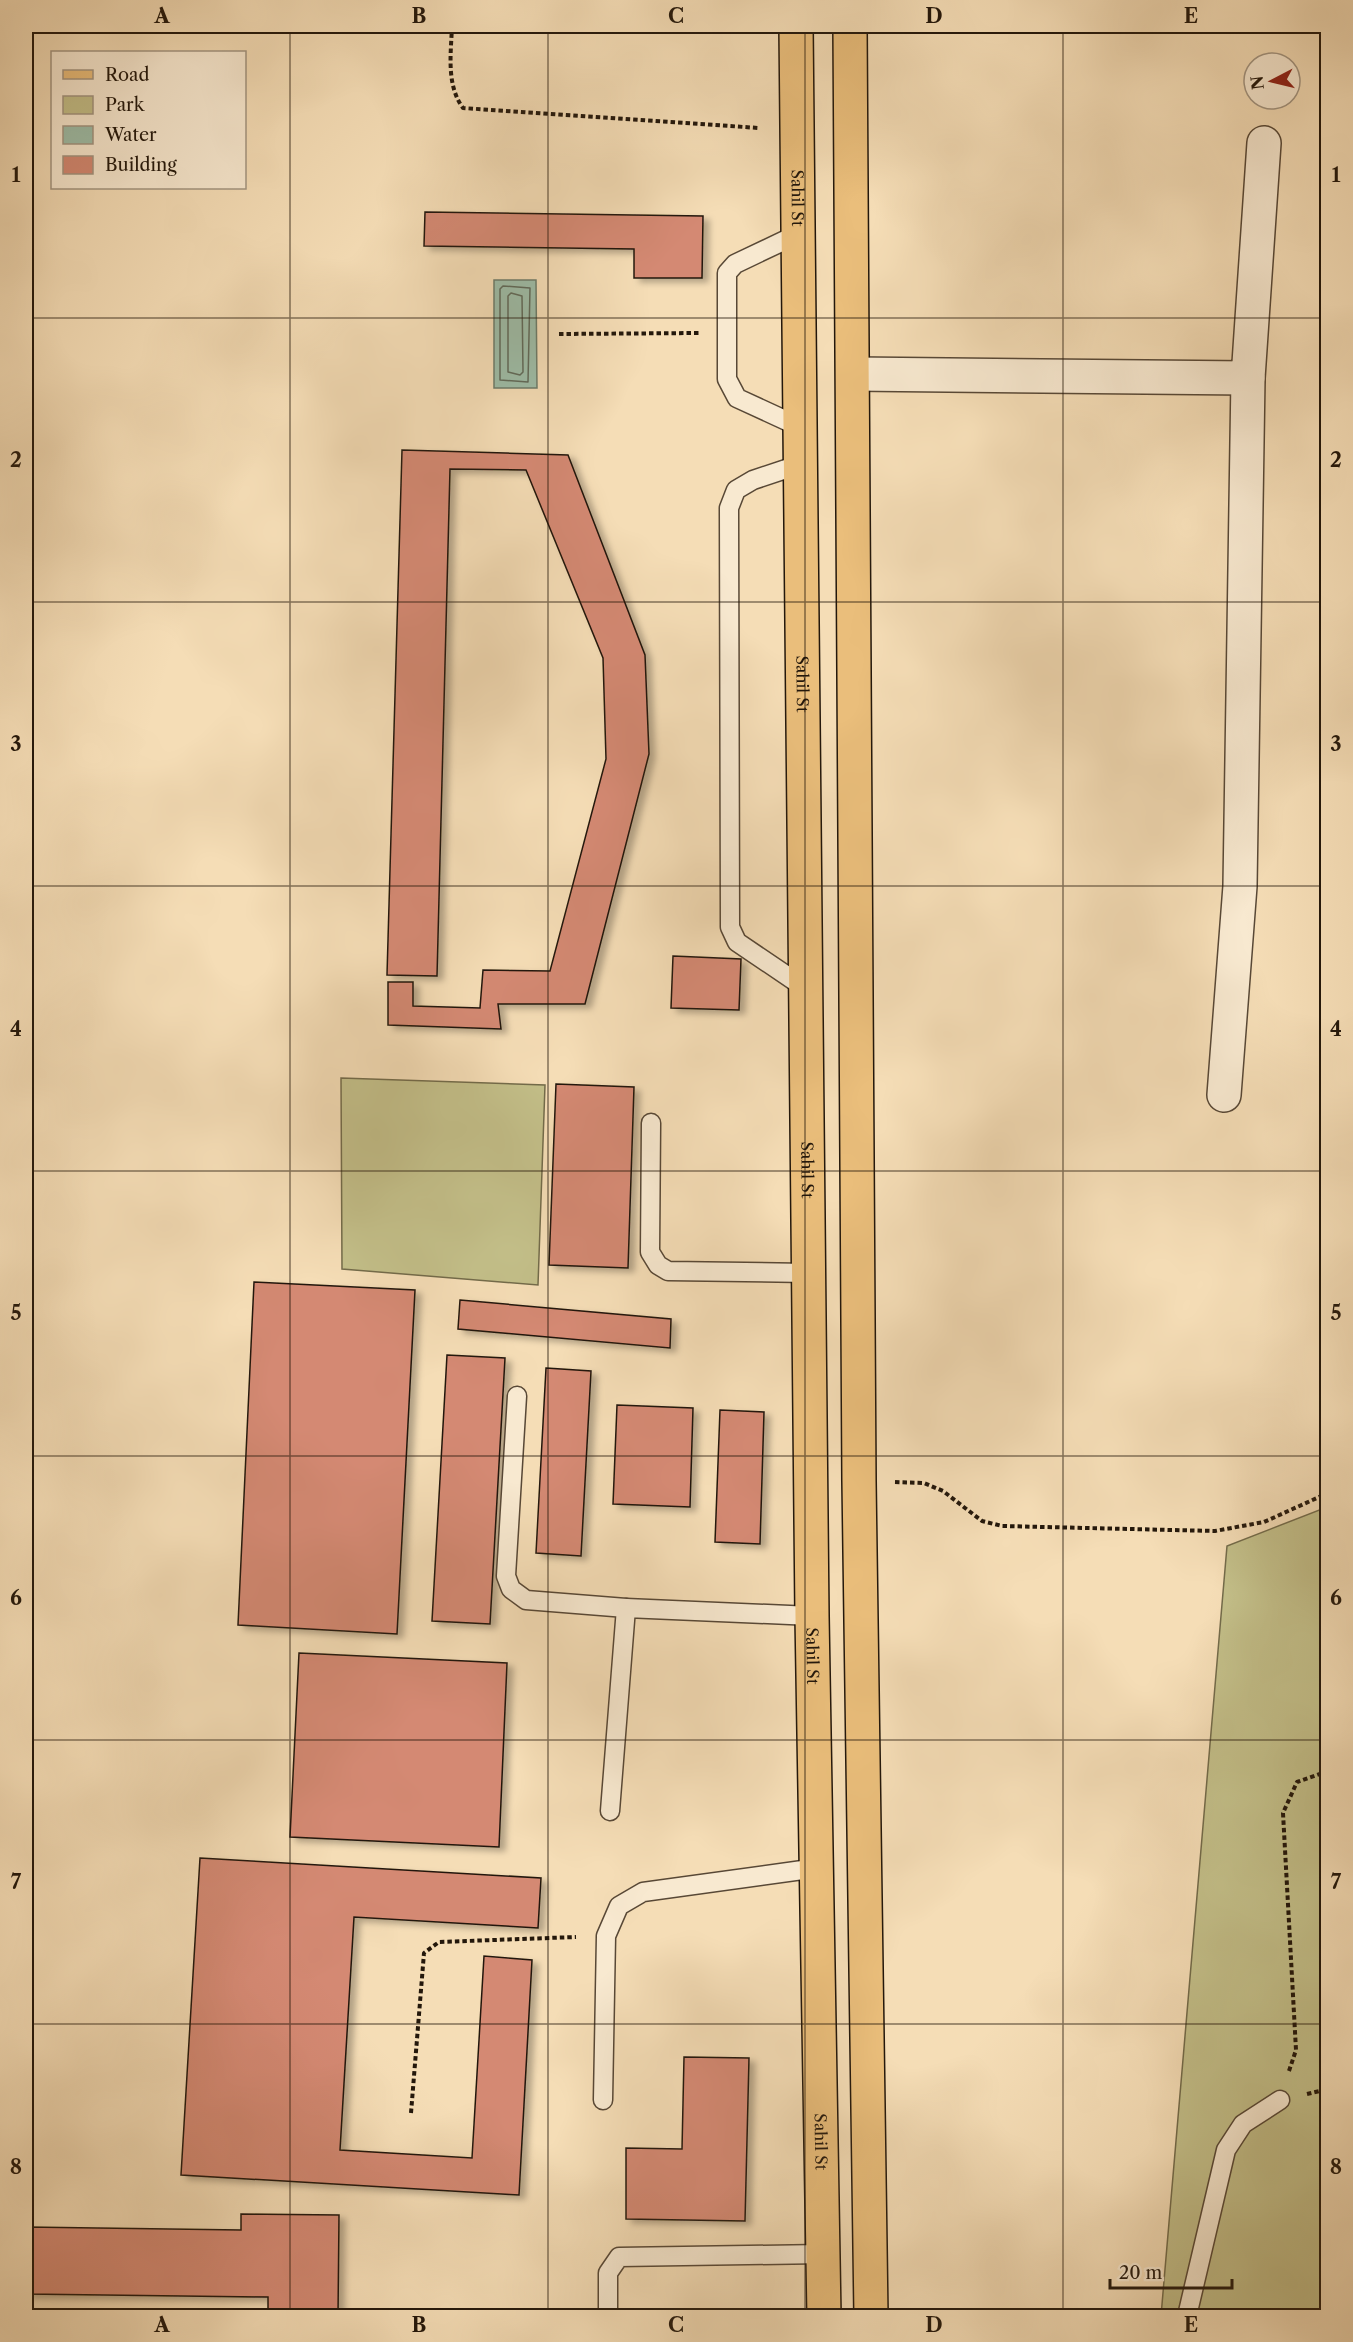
<svg xmlns="http://www.w3.org/2000/svg" width="1353" height="2342" font-family="'Libre Caslon Text',serif">
<defs>
<filter id="shadow"><feDropShadow dx="6" dy="4" stdDeviation="3" flood-color="#0004"/></filter>
</defs>
<rect width="100%" height="100%" fill="#f5ddb6"/>
<filter id="stains"><feTurbulence type="fractalNoise" baseFrequency=".00333" numOctaves="4"/><feColorMatrix values="0 0 0 0 .2 0 0 0 0 .09 0 0 0 0 .02 0 0 0 .5 -.17"/></filter>
<radialGradient id="worn" r=".72"><stop offset=".6" stop-color="#630" stop-opacity="0"/><stop offset="1" stop-color="#630" stop-opacity=".3"/></radialGradient>
<g fill="#c3bf89" stroke="#736b4a" stroke-width="1.5">
<path d="M 341,1078 L 545,1085 L 538,1285 L 342,1269 Z"/>
<path d="M 1327,1507 L 1327,2316 L 1161,2316 L 1227,1546 Z"/>
</g>
<path fill="#9dbda8" stroke="#6c7b69" stroke-width="1.5" d="M 494,280 L 536,280 L 537,388 L 494,388 Z"/>
<g fill="none" stroke-linecap="round" stroke-linejoin="round">
<g stroke="#606a5a" stroke-width="1.5">
<path d="M 503,286 L 530,288 L 528,382 L 500,380 L 500,289 Z"/>
<path d="M 511,293 L 522,296 L 523,372 L 520,375 L 508,372 L 508,296 Z"/>
</g>
</g>
<g fill="#d48973" stroke="#23170b" stroke-width="1.5" filter="url(#shadow)">
<path d="M 425,212 L 703,216 L 702,278 L 634,278 L 634,249 L 424,246 Z"/>
<path d="M 402,450 L 568,455 L 645,655 L 649,754 L 585,1004 L 498,1004 L 501,1029 L 388,1025 L 388,982 L 413,982 L 413,1006 L 480,1008 L 483,970 L 550,971 L 606,759 L 603,658 L 526,470 L 450,469 L 437,976 L 387,975 Z"/>
<path d="M 673,956 L 741,959 L 739,1010 L 671,1008 Z"/>
<path d="M 556,1084 L 634,1087 L 628,1268 L 549,1265 Z"/>
<path d="M 254,1282 L 415,1290 L 397,1634 L 238,1625 Z"/>
<path d="M 460,1300 L 671,1319 L 670,1348 L 458,1329 Z"/>
<path d="M 447,1355 L 505,1358 L 490,1624 L 432,1621 Z"/>
<path d="M 546,1368 L 591,1371 L 581,1556 L 536,1553 Z"/>
<path d="M 617,1405 L 693,1408 L 690,1507 L 613,1504 Z"/>
<path d="M 720,1410 L 764,1412 L 760,1544 L 715,1542 Z"/>
<path d="M 299,1653 L 507,1663 L 499,1847 L 290,1837 Z"/>
<path d="M 200,1858 L 541,1878 L 538,1928 L 354,1917 L 340,2150 L 472,2158 L 484,1956 L 532,1960 L 519,2195 L 181,2175 Z"/>
<path d="M 684,2057 L 749,2058 L 745,2221 L 626,2219 L 626,2148 L 682,2149 Z"/>
<path d="M 241,2214 L 339,2215 L 338,2316 L 268,2316 L 268,2297 L 26,2294 L 26,2227 L 241,2230 Z"/>
</g>
<g fill="none" stroke-linecap="round" stroke-linejoin="round">
<defs>
<g id="lane">
<path d="M 798,234 L 735,264 L 727,273 L 727,379 L 737,398 L 800,427"/>
<path d="M 801,464 L 753,480 L 736,490 L 729,508 L 730,927 L 737,942 L 805,988"/>
<path d="M 651,1123 L 650,1252 L 658,1265 L 668,1271 L 808,1273"/>
<path d="M 517,1396 L 506,1576 L 511,1589 L 526,1600 L 626,1608"/>
<path d="M 610,1811 L 626,1608 L 812,1616"/>
<path d="M 603,2100 L 606,1936 L 619,1906 L 643,1892 L 817,1868"/>
<path d="M 608,2316 L 608,2273 L 619,2257 L 823,2254"/>
<path d="M 1187,2316 L 1226,2150 L 1243,2124 L 1280,2100"/>
</g>
<g id="street">
<path d="M 854,374 L 1248,378 L 1264,143"/>
<path d="M 1224,1095 L 1240,886 L 1248,378"/>
</g>
<g id="primary">
<path id="s1" d="M 796,26 L 812,1616 L 824,2316"/>
<path d="M 850,26 L 859,1481 L 871,2316"/>
</g>
</defs>
<use href="#lane" stroke="#584836" stroke-width="21"/>
<use href="#street" stroke="#584836" stroke-width="36"/>
<use href="#primary" stroke="#23170b" stroke-width="36"/>
<g stroke="#23170b" stroke-width="4" stroke-dasharray="4.5 3" stroke-linecap="butt">
<path d="M 452,26 C 451,53 446,85 463,108 L 759,128"/>
<path d="M 559,334 L 699,333"/>
<path d="M 895,1482 L 924,1483 L 943,1491 L 982,1521 L 1002,1526 L 1215,1531 L 1264,1522 L 1328,1493"/>
<path d="M 1289,2071 L 1296,2050 L 1283,1813 L 1297,1782 L 1328,1771"/>
<path d="M 1307,2094 L 1328,2089"/>
<path d="M 411,2113 L 424,1953 L 439,1942 L 576,1937"/>
</g>
<use href="#lane" stroke="#f8e9d0" stroke-width="18"/>
<use href="#street" stroke="#f8e9d0" stroke-width="33"/>
<use href="#primary" stroke="#eabe7b" stroke-width="33"/>
</g>
<path fill="none" stroke="#23170b" stroke-width="1.5" stroke-opacity="0.55" d="M 290,26 L 290,2316M 548,26 L 548,2316M 805,26 L 805,2316M 1063,26 L 1063,2316M 26,318 L 1328,318M 26,602 L 1328,602M 26,886 L 1328,886M 26,1171 L 1328,1171M 26,1456 L 1328,1456M 26,1740 L 1328,1740M 26,2024 L 1328,2024"/>
<g text-anchor="middle" dominant-baseline="central" stroke-width="6" stroke-linejoin="round" paint-order="stroke">
<g font-size="16" fill="#23170b" stroke="#f8e9d0">
<text stroke="none"><textPath href="#s1" startOffset="172">Sahil St</textPath></text>
<text stroke="none"><textPath href="#s1" startOffset="658">Sahil St</textPath></text>
<text stroke="none"><textPath href="#s1" startOffset="1144">Sahil St</textPath></text>
<text stroke="none"><textPath href="#s1" startOffset="1630">Sahil St</textPath></text>
<text stroke="none"><textPath href="#s1" startOffset="2116">Sahil St</textPath></text>
</g>
</g>
<rect width="1353" height="2342" fill="none" stroke="#f5ddb6" stroke-width="66"/>
<rect x="51" y="51" width="195" height="138" fill="#f8e9d0" stroke="#a39581" stroke-width="1.5"/>
<rect x="63" y="70" width="30" height="9" fill="#eabe7b" stroke="#a39581" stroke-width="1.5"/>
<text x="105" y="81" font-size="18" fill="#23170b">Road</text>
<rect x="63" y="96" width="30" height="18" fill="#c3bf89" stroke="#a39581" stroke-width="1.5"/>
<text x="105" y="111" font-size="18" fill="#23170b">Park</text>
<rect x="63" y="126" width="30" height="18" fill="#9dbda8" stroke="#a39581" stroke-width="1.5"/>
<text x="105" y="141" font-size="18" fill="#23170b">Water</text>
<rect x="63" y="156" width="30" height="18" fill="#d48973" stroke="#a39581" stroke-width="1.5"/>
<text x="105" y="171" font-size="18" fill="#23170b">Building</text>
<g transform="translate(1272 81) rotate(263)"><circle r="28" fill="#f8e9d0" stroke="#a39581" stroke-width="1.5"/>
<path d="M0-4.5L10 22L0 15L-10 22Z" fill="#8f2418"/>
<text y="-9" font-size="16" font-weight="bold" text-anchor="middle" fill="#23170b">N</text>
</g>
<path d="M1110 2279v9h122v-9" fill="none" stroke="#23170b" stroke-width="3"/>
<text x="1119" y="2279" font-size="18" fill="#23170b" stroke="#f8e9d0" stroke-width="4.5" paint-order="stroke">20 m</text>
<rect x="33" y="33" width="1287" height="2276" fill="none" stroke="#23170b" stroke-width="2"/>
<g font-size="20" text-anchor="middle" font-weight="bold" fill="#23170b">
<text x="162" y="23">A</text>
<text x="419" y="23">B</text>
<text x="676" y="23">C</text>
<text x="934" y="23">D</text>
<text x="1191" y="23">E</text>
<text x="16" y="182">1</text>
<text x="1336" y="182">1</text>
<text x="16" y="467">2</text>
<text x="1336" y="467">2</text>
<text x="16" y="751">3</text>
<text x="1336" y="751">3</text>
<text x="16" y="1036">4</text>
<text x="1336" y="1036">4</text>
<text x="16" y="1320">5</text>
<text x="1336" y="1320">5</text>
<text x="16" y="1605">6</text>
<text x="1336" y="1605">6</text>
<text x="16" y="1889">7</text>
<text x="1336" y="1889">7</text>
<text x="16" y="2174">8</text>
<text x="1336" y="2174">8</text>
<text x="162" y="2332">A</text>
<text x="419" y="2332">B</text>
<text x="676" y="2332">C</text>
<text x="934" y="2332">D</text>
<text x="1191" y="2332">E</text>
</g>
<rect width="100%" height="100%" filter="url(#stains)"/>
<rect width="100%" height="100%" fill="url(#worn)"/>
</svg>
